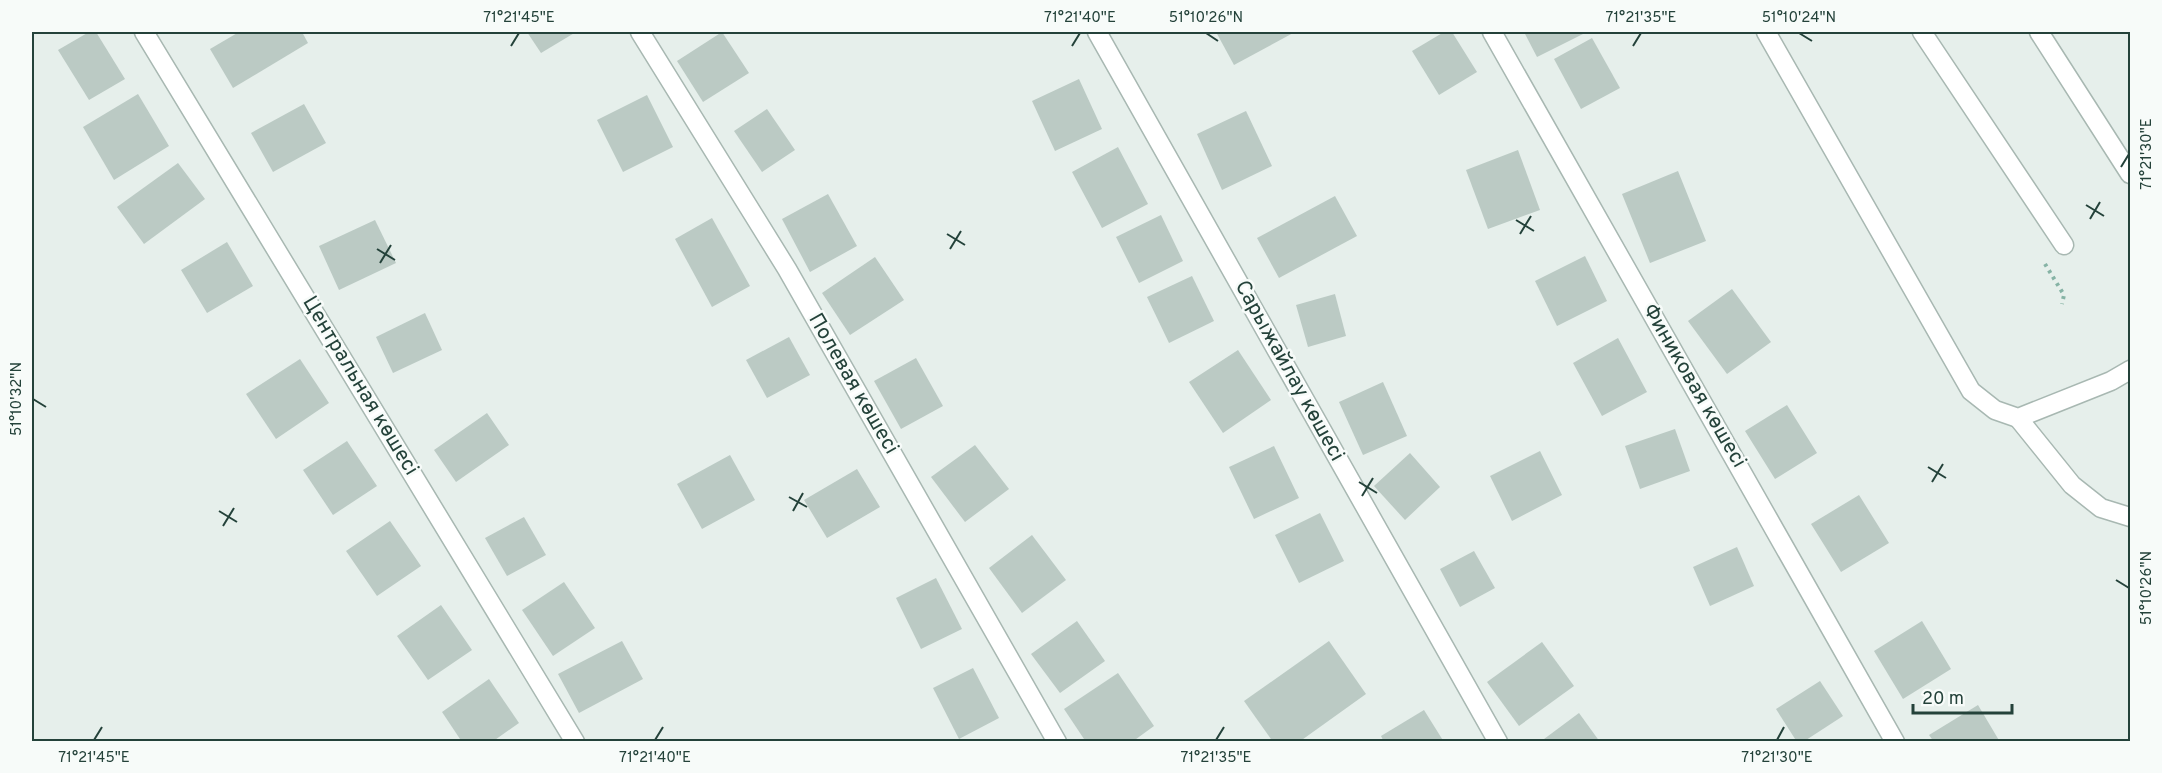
<svg xmlns="http://www.w3.org/2000/svg" width="2162" height="773" font-family="Overpass,sans-serif">
<rect width="100%" height="100%" fill="#e6efeb"/>
<g fill="#bbcac4">
<path d="M 89,32 L 96,32 L 125,79 L 89,100 L 58,50 Z"/>
<path d="M 239,32 L 302,32 L 308,43 L 233,88 L 210,49 Z"/>
<path d="M 527,32 L 576,32 L 541,53 Z"/>
<path d="M 722,32 L 749,73 L 703,102 L 677,61 Z"/>
<path d="M 1216,32 L 1295,32 L 1234,65 Z"/>
<path d="M 1444,32 L 1452,32 L 1477,72 L 1439,95 L 1412,51 Z"/>
<path d="M 1524,32 L 1584,32 L 1585,33 L 1537,57 Z"/>
<path d="M 1592,38 L 1620,88 L 1581,109 L 1554,59 Z"/>
<path d="M 1079,79 L 1102,129 L 1055,151 L 1032,101 Z"/>
<path d="M 138,94 L 169,146 L 114,180 L 83,127 Z"/>
<path d="M 647,95 L 673,147 L 623,172 L 597,120 Z"/>
<path d="M 304,104 L 326,143 L 273,172 L 251,133 Z"/>
<path d="M 767,109 L 795,150 L 762,172 L 734,131 Z"/>
<path d="M 1246,111 L 1272,166 L 1222,190 L 1197,134 Z"/>
<path d="M 1118,147 L 1148,204 L 1102,228 L 1072,172 Z"/>
<path d="M 1518,150 L 1540,210 L 1488,229 L 1466,170 Z"/>
<path d="M 178,163 L 205,199 L 144,244 L 117,207 Z"/>
<path d="M 1678,171 L 1706,241 L 1650,263 L 1622,194 Z"/>
<path d="M 828,194 L 857,246 L 810,272 L 782,219 Z"/>
<path d="M 1335,196 L 1357,236 L 1279,278 L 1257,238 Z"/>
<path d="M 1161,215 L 1183,261 L 1139,283 L 1116,237 Z"/>
<path d="M 712,218 L 750,286 L 712,307 L 675,239 Z"/>
<path d="M 375,220 L 396,263 L 339,290 L 319,246 Z"/>
<path d="M 227,242 L 253,286 L 207,313 L 181,270 Z"/>
<path d="M 1585,256 L 1607,301 L 1557,326 L 1535,281 Z"/>
<path d="M 875,257 L 904,300 L 850,335 L 822,293 Z"/>
<path d="M 1192,276 L 1214,321 L 1169,343 L 1147,297 Z"/>
<path d="M 1732,289 L 1771,342 L 1727,374 L 1688,321 Z"/>
<path d="M 1335,294 L 1346,336 L 1308,347 L 1296,305 Z"/>
<path d="M 425,313 L 442,350 L 393,373 L 376,337 Z"/>
<path d="M 789,337 L 810,375 L 767,398 L 746,360 Z"/>
<path d="M 1618,338 L 1647,392 L 1602,416 L 1573,363 Z"/>
<path d="M 1238,350 L 1271,400 L 1223,433 L 1189,382 Z"/>
<path d="M 916,358 L 943,406 L 901,429 L 874,381 Z"/>
<path d="M 300,359 L 329,403 L 276,439 L 246,394 Z"/>
<path d="M 1383,382 L 1407,436 L 1363,455 L 1339,402 Z"/>
<path d="M 1787,405 L 1817,453 L 1775,479 L 1745,431 Z"/>
<path d="M 487,413 L 509,445 L 456,482 L 434,450 Z"/>
<path d="M 1675,429 L 1690,471 L 1640,489 L 1625,446 Z"/>
<path d="M 347,441 L 377,486 L 333,515 L 303,470 Z"/>
<path d="M 975,445 L 1009,489 L 965,522 L 931,477 Z"/>
<path d="M 1274,446 L 1299,498 L 1254,519 L 1229,467 Z"/>
<path d="M 1540,451 L 1562,495 L 1512,521 L 1490,476 Z"/>
<path d="M 1410,453 L 1440,487 L 1405,520 L 1374,486 Z"/>
<path d="M 730,455 L 755,500 L 702,529 L 677,484 Z"/>
<path d="M 857,469 L 880,507 L 827,538 L 804,500 Z"/>
<path d="M 1859,495 L 1889,543 L 1841,572 L 1811,524 Z"/>
<path d="M 1320,513 L 1344,561 L 1299,583 L 1275,535 Z"/>
<path d="M 524,517 L 546,555 L 507,576 L 485,538 Z"/>
<path d="M 390,521 L 421,566 L 377,596 L 346,551 Z"/>
<path d="M 1032,535 L 1066,580 L 1022,613 L 989,568 Z"/>
<path d="M 1737,547 L 1754,586 L 1710,606 L 1693,567 Z"/>
<path d="M 1474,551 L 1495,588 L 1460,607 L 1440,569 Z"/>
<path d="M 936,578 L 962,629 L 921,649 L 896,598 Z"/>
<path d="M 564,582 L 595,628 L 553,656 L 522,610 Z"/>
<path d="M 441,605 L 472,650 L 428,680 L 397,636 Z"/>
<path d="M 1077,621 L 1105,661 L 1060,693 L 1031,654 Z"/>
<path d="M 1922,621 L 1951,669 L 1903,699 L 1874,651 Z"/>
<path d="M 622,641 L 643,679 L 579,713 L 558,674 Z"/>
<path d="M 1329,641 L 1366,694 L 1299,742 L 1273,742 L 1244,701 Z"/>
<path d="M 1542,642 L 1574,686 L 1519,726 L 1487,682 Z"/>
<path d="M 973,668 L 999,718 L 959,739 L 933,688 Z"/>
<path d="M 1118,673 L 1154,726 L 1132,742 L 1086,742 L 1064,709 Z"/>
<path d="M 489,679 L 519,723 L 492,742 L 462,742 L 442,712 Z"/>
<path d="M 1820,681 L 1843,716 L 1803,742 L 1797,742 L 1776,709 Z"/>
<path d="M 1978,705 L 2000,742 L 1934,742 L 1929,735 Z"/>
<path d="M 1424,710 L 1444,742 L 1384,742 L 1381,736 Z"/>
<path d="M 1579,713 L 1600,742 L 1540,742 Z"/>
</g>
<g fill="none" stroke-linecap="round" stroke-linejoin="round">
<defs>
<g id="minor">
<path d="M 144,32 L 575,742"/>
<path d="M 640,32 L 787,269 L 1057,742"/>
<path d="M 1097,32 L 1498,742"/>
<path d="M 1492,32 L 1895,742"/>
<path d="M 1766,32 L 1971,391 L 1995,410 L 2018,418 L 2111,381 L 2130,370"/>
<path d="M 1922,32 L 2064,245"/>
<path d="M 2039,32 L 2130,174"/>
<path d="M 2018,418 L 2072,485 L 2101,508 L 2130,517"/>
</g>
</defs>
<use href="#minor" stroke="#a8b8b2" stroke-width="21"/>
<path stroke="#86b3a5" stroke-width="4" stroke-dasharray="3 4.5" stroke-linecap="butt" d="M 2045,264 L 2064,295 L 2062,304"/>
<use href="#minor" stroke="#fff" stroke-width="18"/>
</g>
<path fill="none" stroke="#24423a" stroke-width="2" d="M 1206,33 L 1218,41M 1799,33 L 1812,41M 511,46 L 519,33M 1072,46 L 1080,33M 1633,46 L 1641,33M 2121,167 L 2129,154M 2086,205 L 2104,216M 2090,219 L 2100,202M 1516,220 L 1534,231M 947,234 L 965,245M 1520,234 L 1531,216M 377,249 L 395,260M 950,249 L 961,231M 380,263 L 391,245M 33,399 L 46,407M 1928,467 L 1946,478M 1359,482 L 1377,493M 1932,482 L 1943,464M 1362,496 L 1373,478M 789,497 L 807,507M 219,511 L 237,522M 793,511 L 803,493M 223,526 L 234,508M 2116,580 L 2129,588M 94,740 L 102,727M 655,740 L 663,727M 1216,740 L 1224,727M 1777,740 L 1784,727"/>
<g text-anchor="middle" dominant-baseline="central" stroke-width="5" stroke-linejoin="round" paint-order="stroke">
<g font-size="21" fill="#24423a" stroke="#f7fbf9">
<text transform="translate(1289 371) rotate(61)">Сарыжайлау көшесі</text>
<text transform="translate(853 384) rotate(60)">Полевая көшесі</text>
<text transform="translate(360 386) rotate(59)">Центральная көшесі</text>
<text transform="translate(1694 386) rotate(60)">Финиковая көшесі</text>
</g>
</g>
<rect width="2162" height="773" fill="none" stroke="#f7fbf9" stroke-width="66"/>
<path d="M1913 704v9h99v-9" fill="none" stroke="#24423a" stroke-width="3"/>
<text x="1922" y="704" font-size="18" fill="#24423a" stroke="#f7fbf9" stroke-width="4.5" paint-order="stroke">20 m</text>
<rect x="33" y="33" width="2096" height="707" fill="none" stroke="#24423a" stroke-width="2"/>
<g font-size="15" text-anchor="middle" fill="#24423a">
<text x="519" y="22">71°21'45"E</text>
<text x="1080" y="22">71°21'40"E</text>
<text x="1206" y="22">51°10'26"N</text>
<text x="1641" y="22">71°21'35"E</text>
<text x="1799" y="22">51°10'24"N</text>
<text transform="translate(2146 154) rotate(-90)" y="5">71°21'30"E</text>
<text transform="translate(16 399) rotate(-90)" y="5">51°10'32"N</text>
<text transform="translate(2146 588) rotate(-90)" y="5">51°10'26"N</text>
<text x="94" y="762">71°21'45"E</text>
<text x="655" y="762">71°21'40"E</text>
<text x="1216" y="762">71°21'35"E</text>
<text x="1777" y="762">71°21'30"E</text>
</g>
</svg>
